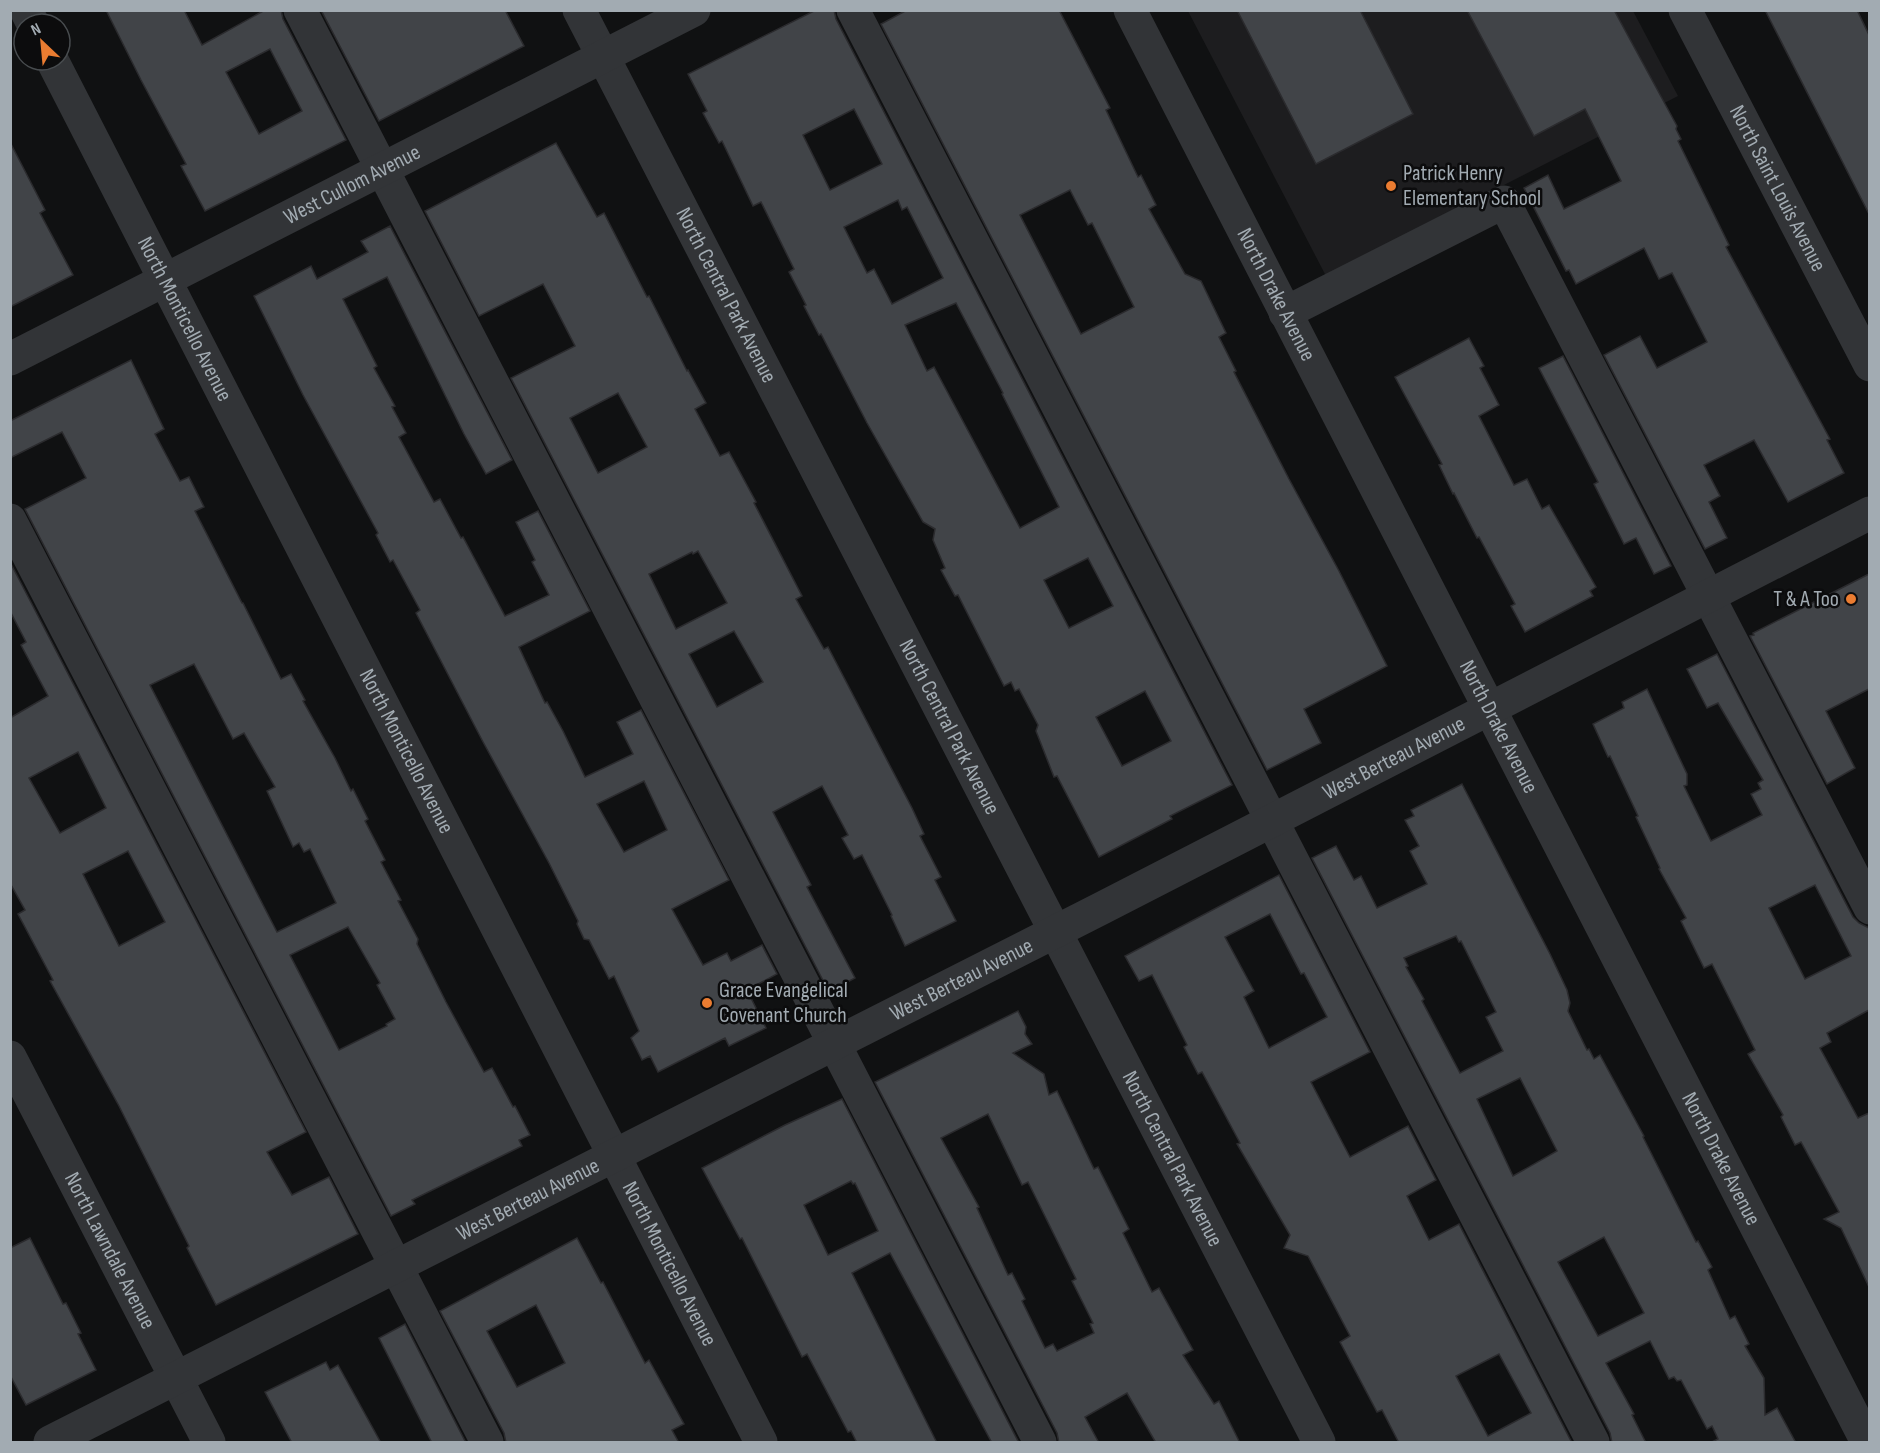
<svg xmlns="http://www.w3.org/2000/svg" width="1880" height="1453" font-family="'Sofia Sans Condensed',sans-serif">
<rect width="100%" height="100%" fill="#101112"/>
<path fill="#1d1d1f" d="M 1188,11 L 1633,11 L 1678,96 L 1326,276 Z"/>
<g fill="#414448" stroke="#2b2b2e" stroke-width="1.5" fill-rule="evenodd">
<path d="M 106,10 L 184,10 L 202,45 L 265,10 L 281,10 L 283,19 L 346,140 L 205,211 L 181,166 L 186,164 L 141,80 ZM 270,49 L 302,111 L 259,134 L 226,72 Z"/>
<path d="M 321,10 L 505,10 L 524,46 L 379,121 Z"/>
<path d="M 816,10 L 834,10 L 836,19 L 1232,785 L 1170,816 L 1172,819 L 1099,857 L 1057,776 L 1054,777 L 1036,731 L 1038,725 L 1019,689 L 1015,691 L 1011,682 L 1004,686 L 958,595 L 955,596 L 941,570 L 945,568 L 933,540 L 935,529 L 923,522 L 867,423 L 821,334 L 819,335 L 804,306 L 806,305 L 789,272 L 794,269 L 761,202 L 753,206 L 722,141 L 719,143 L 703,113 L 707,111 L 688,74 ZM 854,109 L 882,164 L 830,190 L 803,135 ZM 898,200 L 902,210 L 907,207 L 943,278 L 892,304 L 874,269 L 867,273 L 844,227 ZM 956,303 L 1003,393 L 1002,394 L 1059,507 L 1020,528 L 934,367 L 927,371 L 905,325 ZM 1088,558 L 1113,606 L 1069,628 L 1044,580 ZM 1145,691 L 1171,741 L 1122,766 L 1096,717 Z"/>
<path d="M 907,10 L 1059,10 L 1110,108 L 1106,110 L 1138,177 L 1141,175 L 1156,205 L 1149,209 L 1185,274 L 1201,281 L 1226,333 L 1219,337 L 1236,371 L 1234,372 L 1289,479 L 1339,571 L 1387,666 L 1304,709 L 1321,743 L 1267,770 L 881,24 ZM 1070,190 L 1088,225 L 1092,223 L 1134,307 L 1081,334 L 1020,215 Z"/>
<path d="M 1237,10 L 1360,10 L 1413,114 L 1316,164 Z"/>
<path d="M 1467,10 L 1614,10 L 1677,126 L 1676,129 L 1681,139 L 1678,141 L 1729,245 L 1726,247 L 1830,439 L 1827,440 L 1844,473 L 1788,502 L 1754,440 L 1704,465 L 1720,496 L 1709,502 L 1727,538 L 1705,549 L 1604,355 L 1640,336 L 1657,368 L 1707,342 L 1672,273 L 1659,279 L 1644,248 L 1576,284 L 1569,270 L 1566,271 L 1524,188 L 1548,175 L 1564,209 L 1621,181 L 1585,109 L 1534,136 Z"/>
<path d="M 1765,10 L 1857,10 L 1869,35 L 1869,214 Z"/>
<path d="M 10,142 L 45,210 L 40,213 L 73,275 L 10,307 Z"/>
<path d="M 556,143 L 597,217 L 604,213 L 647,297 L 649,296 L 687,371 L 688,370 L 706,403 L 695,409 L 720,456 L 729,452 L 756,502 L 754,503 L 802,596 L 796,599 L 824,649 L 828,647 L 912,808 L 924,834 L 920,836 L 941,877 L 935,880 L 956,921 L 905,946 L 891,916 L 892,915 L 862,855 L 854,859 L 842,838 L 848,835 L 822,786 L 773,812 L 811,885 L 807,887 L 855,978 L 829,992 L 511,378 L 575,346 L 543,284 L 479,316 L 425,211 ZM 618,393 L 647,447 L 598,473 L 570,418 ZM 698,551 L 727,603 L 676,629 L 649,574 L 692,552 L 693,554 ZM 734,631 L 763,682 L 717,707 L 689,654 Z"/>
<path d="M 390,226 L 512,460 L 486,474 L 464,434 L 387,277 L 343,299 L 377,366 L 374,368 L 395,406 L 392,407 L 406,433 L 399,437 L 434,502 L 440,499 L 461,538 L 463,537 L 505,616 L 549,595 L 532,562 L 535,560 L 516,522 L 538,511 L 590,611 L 519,647 L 545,703 L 547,702 L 563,731 L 585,777 L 633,754 L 617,722 L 641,710 L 729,880 L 672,909 L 703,965 L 727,953 L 731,961 L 762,945 L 777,974 L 747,990 L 766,1028 L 729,1046 L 725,1038 L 658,1072 L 650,1056 L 642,1060 L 631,1038 L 639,1031 L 614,976 L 609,979 L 589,940 L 584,939 L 577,924 L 578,921 L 549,863 L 482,740 L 416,613 L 420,610 L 393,560 L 390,562 L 376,535 L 378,533 L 303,395 L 254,296 L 311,266 L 317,279 L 368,252 L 361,241 ZM 644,781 L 667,830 L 624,852 L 597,804 Z"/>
<path d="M 1469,338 L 1484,366 L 1480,368 L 1499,405 L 1479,416 L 1514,485 L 1527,479 L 1542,509 L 1549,505 L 1596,587 L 1590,591 L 1593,596 L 1525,632 L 1511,606 L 1515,604 L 1479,537 L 1477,538 L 1454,493 L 1453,494 L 1439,465 L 1442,464 L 1395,377 Z"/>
<path d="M 1563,356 L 1671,566 L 1654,574 L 1636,538 L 1624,544 L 1594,484 L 1598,482 L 1539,368 Z"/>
<path d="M 131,360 L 164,429 L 155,434 L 180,481 L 189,477 L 204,507 L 195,511 L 242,603 L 243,603 L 281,679 L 291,674 L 305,700 L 303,701 L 335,758 L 351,791 L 353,789 L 368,819 L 365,821 L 385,860 L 381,862 L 401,900 L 398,901 L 418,939 L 417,944 L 446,1002 L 484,1072 L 492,1068 L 513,1107 L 515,1106 L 530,1135 L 519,1140 L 522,1146 L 412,1200 L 415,1204 L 391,1216 L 25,509 L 86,478 L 62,432 L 10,458 L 10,421 ZM 194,664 L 233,739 L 244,733 L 275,787 L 267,791 L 293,847 L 299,843 L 304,852 L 310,849 L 336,903 L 277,932 L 150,685 ZM 348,927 L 380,983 L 377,985 L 395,1019 L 386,1024 L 387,1026 L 339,1050 L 290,955 Z"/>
<path d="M 10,562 L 306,1132 L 267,1152 L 292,1195 L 329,1177 L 358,1234 L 216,1305 L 187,1248 L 189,1246 L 119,1106 L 50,981 L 53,980 L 18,914 L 25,910 L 10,883 L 10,718 L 48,696 L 21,645 L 26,642 L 10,611 ZM 78,752 L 106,808 L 60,833 L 29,778 ZM 128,851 L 165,922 L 119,946 L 83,874 Z"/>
<path d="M 1869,574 L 1869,689 L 1826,711 L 1855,768 L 1827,784 L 1750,636 L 1754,635 L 1753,633 Z"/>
<path d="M 1717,654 L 1853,917 L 1859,923 L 1869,928 L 1869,1010 L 1827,1033 L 1831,1042 L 1820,1048 L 1858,1118 L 1869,1113 L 1869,1287 L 1841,1228 L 1824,1219 L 1839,1212 L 1801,1142 L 1795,1145 L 1781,1117 L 1783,1115 L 1748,1054 L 1755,1050 L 1712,964 L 1704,968 L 1681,921 L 1686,918 L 1659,869 L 1660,868 L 1636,817 L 1638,816 L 1610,756 L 1608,757 L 1593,724 L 1624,708 L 1622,702 L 1647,689 L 1687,774 L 1687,785 L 1684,786 L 1711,841 L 1762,815 L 1751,794 L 1761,789 L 1758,783 L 1763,780 L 1718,703 L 1707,708 L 1687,669 ZM 1815,885 L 1851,956 L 1805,979 L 1769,908 Z"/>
<path d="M 1462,784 L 1550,954 L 1567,990 L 1570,1003 L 1568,1011 L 1587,1050 L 1589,1049 L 1594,1059 L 1600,1055 L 1644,1136 L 1643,1137 L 1696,1242 L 1698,1241 L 1712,1267 L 1708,1270 L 1730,1319 L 1735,1316 L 1749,1344 L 1745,1346 L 1764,1378 L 1765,1415 L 1777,1408 L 1796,1443 L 1710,1443 L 1718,1439 L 1712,1426 L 1707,1429 L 1681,1380 L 1677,1381 L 1674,1377 L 1669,1379 L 1650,1341 L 1606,1363 L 1634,1414 L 1632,1415 L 1646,1443 L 1612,1443 L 1610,1433 L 1312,858 L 1336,846 L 1354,880 L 1361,876 L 1377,908 L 1427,884 L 1410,851 L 1419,846 L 1405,820 L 1414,816 L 1411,810 ZM 1456,936 L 1459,942 L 1461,941 L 1496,1012 L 1486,1017 L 1503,1051 L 1460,1073 L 1422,1001 L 1424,999 L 1406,967 L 1408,966 L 1404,958 ZM 1520,1078 L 1557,1151 L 1513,1176 L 1477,1099 ZM 1604,1237 L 1644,1313 L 1598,1336 L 1558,1262 Z"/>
<path d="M 1279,875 L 1370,1052 L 1311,1082 L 1340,1138 L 1350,1157 L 1408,1126 L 1436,1180 L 1407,1196 L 1429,1240 L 1459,1224 L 1572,1443 L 1399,1443 L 1382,1410 L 1377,1412 L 1340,1342 L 1350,1336 L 1308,1256 L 1284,1248 L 1290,1235 L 1237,1144 L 1240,1143 L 1202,1072 L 1198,1074 L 1184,1047 L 1187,1045 L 1152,975 L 1139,981 L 1125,956 ZM 1270,914 L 1301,974 L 1304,973 L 1327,1017 L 1269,1048 L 1244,997 L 1254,991 L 1225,937 ZM 1499,1354 L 1531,1413 L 1488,1436 L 1456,1376 Z"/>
<path d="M 1018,1011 L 1026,1027 L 1025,1034 L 1032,1044 L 1013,1053 L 1044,1074 L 1049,1095 L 1057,1091 L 1094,1169 L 1098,1167 L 1129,1229 L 1123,1233 L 1152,1292 L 1159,1288 L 1193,1350 L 1183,1355 L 1214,1404 L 1219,1401 L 1240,1443 L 1156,1443 L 1127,1393 L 1085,1417 L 1099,1443 L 1059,1443 L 1057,1433 L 875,1082 ZM 988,1114 L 1022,1185 L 1028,1182 L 1076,1279 L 1072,1281 L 1093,1323 L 1090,1324 L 1094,1333 L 1057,1351 L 1053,1344 L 1045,1348 L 1022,1301 L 1025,1299 L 1012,1273 L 1008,1275 L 977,1208 L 979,1207 L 941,1138 Z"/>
<path d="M 842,1099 L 1019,1443 L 992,1443 L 890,1253 L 852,1273 L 937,1443 L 857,1443 L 851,1431 L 848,1432 L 807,1354 L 802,1357 L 742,1238 L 740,1239 L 702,1168 L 785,1125 ZM 851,1181 L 853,1184 L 855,1183 L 878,1231 L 828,1255 L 804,1205 Z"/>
<path d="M 30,1238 L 63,1304 L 66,1303 L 81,1333 L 78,1334 L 96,1370 L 26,1405 L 10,1375 L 10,1248 Z"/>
<path d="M 577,1238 L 601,1283 L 603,1282 L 645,1363 L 649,1360 L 684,1424 L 672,1430 L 679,1443 L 506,1443 L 504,1433 L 440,1311 ZM 536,1305 L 565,1363 L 517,1387 L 487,1331 Z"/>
<path d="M 405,1324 L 466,1443 L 432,1443 L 379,1338 Z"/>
<path d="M 326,1362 L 330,1370 L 338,1365 L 381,1443 L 292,1443 L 265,1392 Z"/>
</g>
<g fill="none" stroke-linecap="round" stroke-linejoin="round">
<g stroke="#323437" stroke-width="33">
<path d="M 26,10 L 33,24"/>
<path d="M 300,10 L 1040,1442"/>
<path id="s1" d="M 579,10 L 1319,1442"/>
<path d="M 853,10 L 1593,1442"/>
<path id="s2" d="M 1130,10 L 1867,1442"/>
<path id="s3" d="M 1685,10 L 1870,365"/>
<path id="s4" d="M 52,60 L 761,1442"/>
<path d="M 1285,313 L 1504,202 L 1870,908"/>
<path id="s5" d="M 10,359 L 694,10"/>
<path d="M 10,520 L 487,1442"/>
<path id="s6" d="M 10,1057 L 209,1442"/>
<path id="s7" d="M 50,1442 L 1104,907 L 1870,513"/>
</g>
</g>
<g fill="#ea7c31" stroke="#0c0c0d" stroke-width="2">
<circle cx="1391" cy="186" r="6"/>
<circle cx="1851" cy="599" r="6"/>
<circle cx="707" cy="1003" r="6"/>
</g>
<g text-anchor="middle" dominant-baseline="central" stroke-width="5" stroke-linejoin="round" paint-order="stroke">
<g font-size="22" fill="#a2abb2" stroke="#0c0c0d" text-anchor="start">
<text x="1403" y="173">Patrick Henry<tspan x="1403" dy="25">Elementary School</tspan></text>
<text x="1839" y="599" text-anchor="end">T &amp; A Too</text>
<text x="719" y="990">Grace Evangelical<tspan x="719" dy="25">Covenant Church</tspan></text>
</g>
<g font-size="22" fill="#a2abb2" stroke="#0c0c0d">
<text stroke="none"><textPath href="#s5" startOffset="384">West Cullom Avenue</textPath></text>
<text stroke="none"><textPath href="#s3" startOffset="201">North Saint Louis Avenue</textPath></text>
<text stroke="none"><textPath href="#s2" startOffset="320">North Drake Avenue</textPath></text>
<text stroke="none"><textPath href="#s1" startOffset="321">North Central Park Avenue</textPath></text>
<text stroke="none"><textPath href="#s4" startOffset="291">North Monticello Avenue</textPath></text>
<text stroke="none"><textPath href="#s1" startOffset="807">North Central Park Avenue</textPath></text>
<text stroke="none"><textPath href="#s2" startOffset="806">North Drake Avenue</textPath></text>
<text stroke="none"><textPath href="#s4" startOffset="777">North Monticello Avenue</textPath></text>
<text stroke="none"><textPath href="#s7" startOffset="1508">West Berteau Avenue</textPath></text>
<text stroke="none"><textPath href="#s7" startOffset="1022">West Berteau Avenue</textPath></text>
<text stroke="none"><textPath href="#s1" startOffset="1293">North Central Park Avenue</textPath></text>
<text stroke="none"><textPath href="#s2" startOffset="1292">North Drake Avenue</textPath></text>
<text stroke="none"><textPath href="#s7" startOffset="536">West Berteau Avenue</textPath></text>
<text stroke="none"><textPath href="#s6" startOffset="218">North Lawndale Avenue</textPath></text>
<text stroke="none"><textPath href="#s4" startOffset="1353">North Monticello Avenue</textPath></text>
</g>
</g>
<rect width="1880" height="1453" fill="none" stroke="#a2abb2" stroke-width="24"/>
<g transform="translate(42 42) rotate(334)"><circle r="28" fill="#0c0c0d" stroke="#484c4f" stroke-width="1.5"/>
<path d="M0-4.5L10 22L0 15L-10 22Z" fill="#ea7c31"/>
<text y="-9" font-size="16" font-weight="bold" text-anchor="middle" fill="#a2abb2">N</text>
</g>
</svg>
